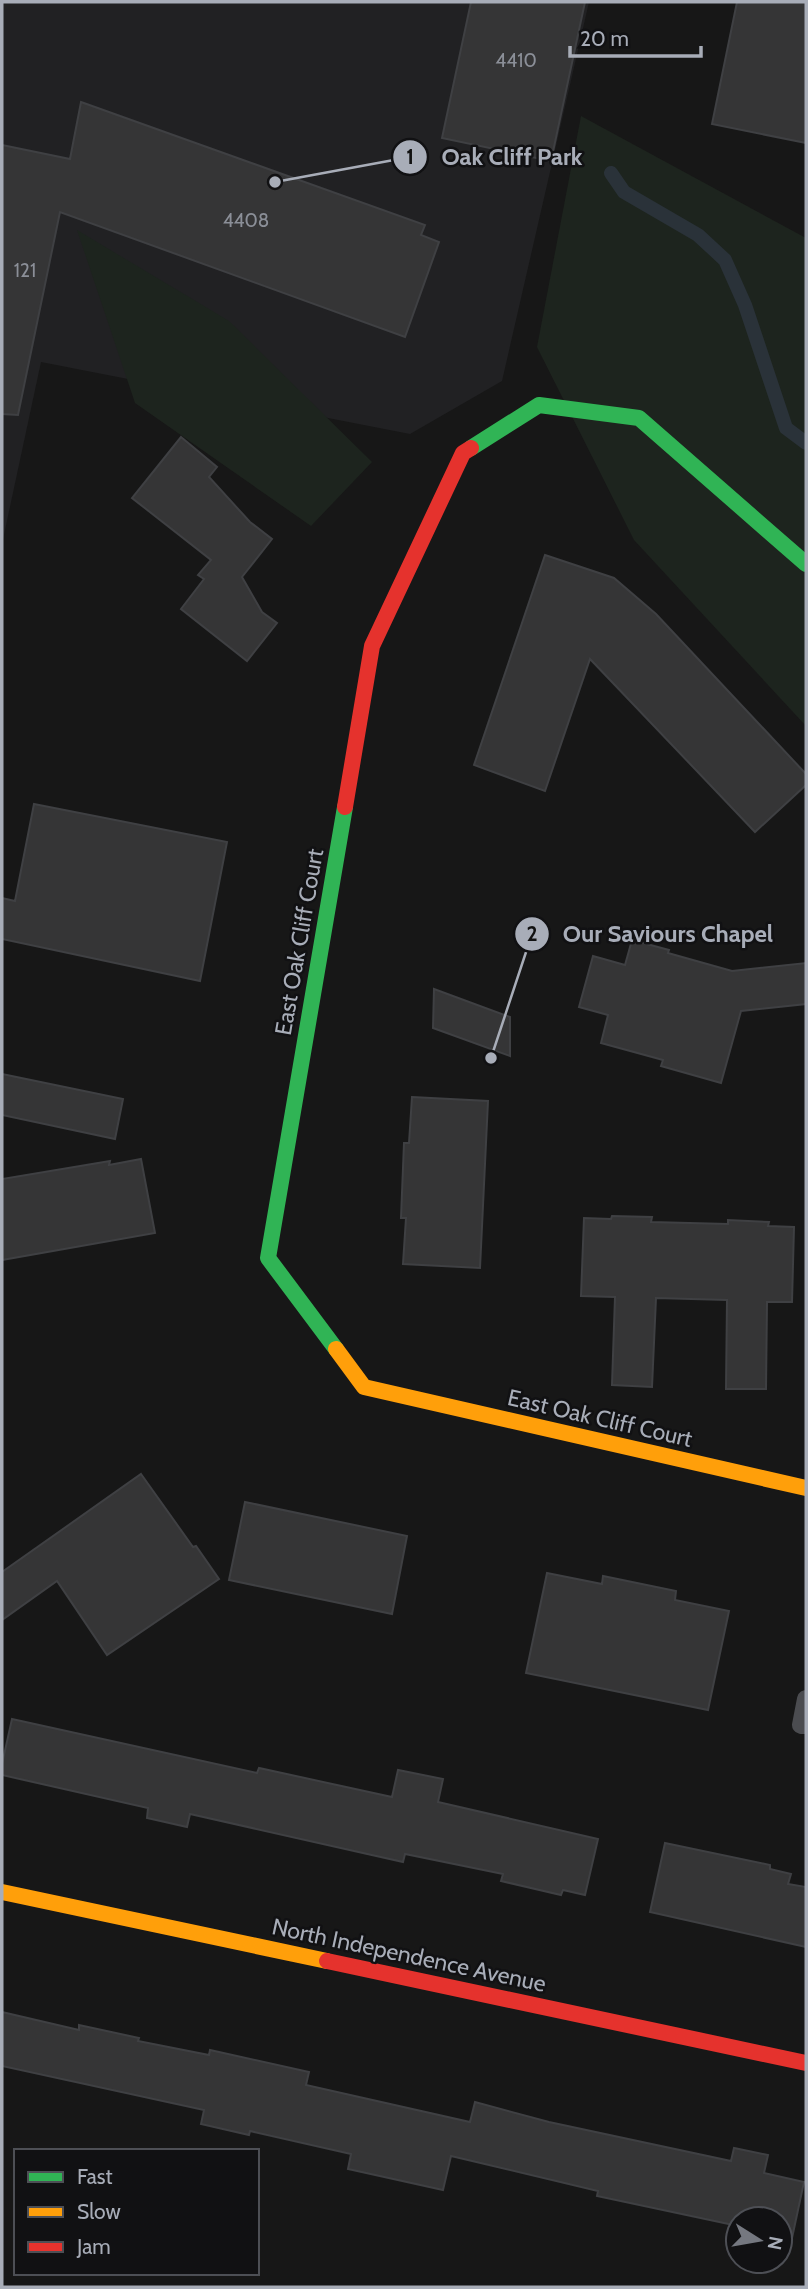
<svg xmlns="http://www.w3.org/2000/svg" width="808" height="2289" font-family="Cabin,sans-serif">
<rect width="100%" height="100%" fill="#171717"/>
<path fill="#212123" d="M 2,2 L 589,2 L 502,381 L 410,434 L 41,362 L 2,544 Z"/>
<g fill="#1d241e">
<path d="M 581,116 L 806,238 L 806,726 L 634,540 L 537,347 Z"/>
<path d="M 77,230 L 229,321 L 372,462 L 311,526 L 135,403 Z"/>
</g>
<g fill="none" stroke-linecap="round" stroke-linejoin="round">
<path stroke="#2a3239" stroke-width="14" d="M 611,173 L 624,192 L 698,235 L 725,260 L 745,305 L 786,428 L 806,443"/>
</g>
<g fill="#353536" stroke="#3f4043" stroke-width="2">
<path d="M 471,2 L 585,2 L 551,161 L 442,138 Z"/>
<path d="M 737,2 L 806,2 L 806,143 L 712,124 Z"/>
<path d="M 81,102 L 425,225 L 421,235 L 439,242 L 405,337 L 60,212 L 18,415 L 2,414 L 2,145 L 70,159 Z"/>
<path d="M 181,437 L 217,467 L 209,477 L 250,522 L 272,539 L 242,577 L 262,612 L 277,623 L 247,661 L 181,609 L 204,579 L 198,575 L 211,560 L 132,498 Z"/>
<path d="M 545,555 L 614,578 L 656,614 L 806,774 L 806,785 L 755,832 L 590,659 L 545,791 L 474,765 Z"/>
<path d="M 34,804 L 227,842 L 200,981 L 2,939 L 2,898 L 15,901 Z"/>
<path d="M 632,940 L 669,950 L 668,953 L 732,971 L 806,963 L 806,1004 L 741,1011 L 721,1083 L 661,1066 L 663,1060 L 601,1043 L 608,1015 L 579,1007 L 593,956 L 625,965 Z"/>
<path d="M 434,989 L 510,1017 L 510,1056 L 433,1028 Z"/>
<path d="M 2,1074 L 123,1099 L 115,1139 L 2,1115 Z"/>
<path d="M 412,1097 L 488,1101 L 480,1268 L 403,1264 L 406,1218 L 401,1218 L 404,1143 L 409,1143 Z"/>
<path d="M 141,1159 L 155,1233 L 2,1260 L 2,1179 L 110,1161 L 109,1165 Z"/>
<path d="M 612,1216 L 652,1217 L 651,1222 L 728,1224 L 728,1220 L 769,1222 L 768,1226 L 794,1227 L 792,1302 L 767,1302 L 766,1389 L 726,1389 L 727,1300 L 656,1298 L 652,1387 L 612,1385 L 615,1297 L 581,1296 L 584,1218 L 611,1219 Z"/>
<path d="M 141,1474 L 193,1547 L 196,1546 L 219,1579 L 107,1655 L 57,1581 L 2,1620 L 2,1572 Z"/>
<path d="M 245,1502 L 407,1536 L 392,1614 L 229,1580 Z"/>
<path d="M 547,1573 L 602,1584 L 603,1576 L 676,1591 L 675,1600 L 729,1611 L 708,1710 L 526,1673 Z"/>
<path d="M 12,1719 L 257,1773 L 259,1768 L 392,1797 L 398,1770 L 443,1779 L 438,1802 L 598,1839 L 585,1895 L 563,1890 L 561,1895 L 501,1881 L 503,1874 L 405,1854 L 403,1862 L 190,1814 L 187,1827 L 147,1818 L 148,1808 L 2,1775 L 2,1764 Z"/>
<path d="M 665,1843 L 770,1865 L 770,1869 L 791,1874 L 788,1884 L 806,1887 L 806,1947 L 650,1912 Z"/>
<path d="M 2,2012 L 79,2030 L 79,2025 L 139,2038 L 138,2041 L 209,2055 L 210,2050 L 309,2072 L 306,2085 L 470,2122 L 475,2102 L 549,2122 L 731,2161 L 734,2148 L 768,2155 L 764,2173 L 804,2182 L 792,2238 L 780,2236 L 780,2219 L 738,2219 L 738,2226 L 597,2196 L 598,2191 L 451,2156 L 443,2190 L 348,2169 L 351,2154 L 250,2131 L 249,2135 L 201,2124 L 204,2110 L 2,2066 Z"/>
</g>
<g fill="none" stroke-linecap="round" stroke-linejoin="round">
<path stroke="#4b4c50" stroke-width="18" d="M 806,1699 L 801,1725 L 806,1725"/>
<g stroke="#30b455" stroke-width="16">
<path d="M 471,448 L 539,405 L 639,418 L 806,564"/>
<path d="M 336,1349 L 268,1258 L 345,807"/>
</g>
<g stroke="#ff9f0a" stroke-width="16">
<path d="M 336,1349 L 364,1387 L 806,1488"/>
<path d="M 2,1892 L 327,1961"/>
</g>
<g stroke="#e5322d" stroke-width="16">
<path d="M 345,807 L 372,646 L 463,453 L 471,448"/>
<path d="M 327,1961 L 806,2063"/>
</g>
</g>
<g text-anchor="middle" dominant-baseline="central" stroke-width="5" stroke-linejoin="round" paint-order="stroke">
<g font-size="19" fill="#8b8f98">
<text x="516" y="60">4410</text>
<text x="246" y="220">4408</text>
<text x="25" y="270">121</text>
</g>
<g font-size="23" fill="#a8adb8" stroke="#111113">
<text transform="translate(299 942) rotate(-80)">East Oak Cliff Court</text>
<text transform="translate(600 1418) rotate(13)">East Oak Cliff Court</text>
<text transform="translate(409 1955) rotate(12)">North Independence Avenue</text>
</g>
</g>
<path fill="none" stroke="#a8adb8" stroke-width="2.5" d="M275 182L410 157M491 1058L532 934"/>
<g fill="#a8adb8" stroke="#111113" stroke-width="2.5">
<circle cx="275" cy="182" r="7"/>
<circle cx="491" cy="1058" r="7"/>
<circle cx="410" cy="157" r="18"/>
<circle cx="532" cy="934" r="18"/>
</g>
<g font-size="21" text-anchor="middle" font-weight="bold" fill="#111">
<text x="410" y="164">1</text>
<text x="532" y="941">2</text>
</g>
<g font-size="24" text-anchor="middle" font-weight="bold" fill="#a8adb8" stroke="#111113" stroke-width="5" stroke-linejoin="round" paint-order="stroke">
<text x="512" y="165">Oak Cliff Park</text>
<text x="668" y="942">Our Saviours Chapel</text>
</g>
<rect width="808" height="2289" fill="none" stroke="#a8adb8" stroke-width="7"/>
<rect x="14" y="2149" width="245" height="126" fill="#111113" stroke="#4d4f55" stroke-width="2"/>
<rect x="28" y="2172" width="35" height="10" fill="#30b455" stroke="#4d4f55" stroke-width="2"/>
<text x="77" y="2184" font-size="21" fill="#a8adb8">Fast</text>
<rect x="28" y="2207" width="35" height="10" fill="#ff9f0a" stroke="#4d4f55" stroke-width="2"/>
<text x="77" y="2219" font-size="21" fill="#a8adb8">Slow</text>
<rect x="28" y="2242" width="35" height="10" fill="#e5322d" stroke="#4d4f55" stroke-width="2"/>
<text x="77" y="2254" font-size="21" fill="#a8adb8">Jam</text>
<g transform="translate(759 2240) rotate(101)"><circle r="33" fill="#111113" stroke="#4d4f55" stroke-width="2"/>
<path d="M0-5L12 26L0 18L-12 26Z" fill="#757880"/>
<text y="-10" font-size="19" font-weight="bold" text-anchor="middle" fill="#a8adb8">N</text>
</g>
<path d="M570 46v10h131v-10" fill="none" stroke="#a8adb8" stroke-width="3.5"/>
<text x="580" y="46" font-size="21" fill="#a8adb8" stroke="#111113" stroke-width="5" paint-order="stroke">20 m</text>
</svg>
